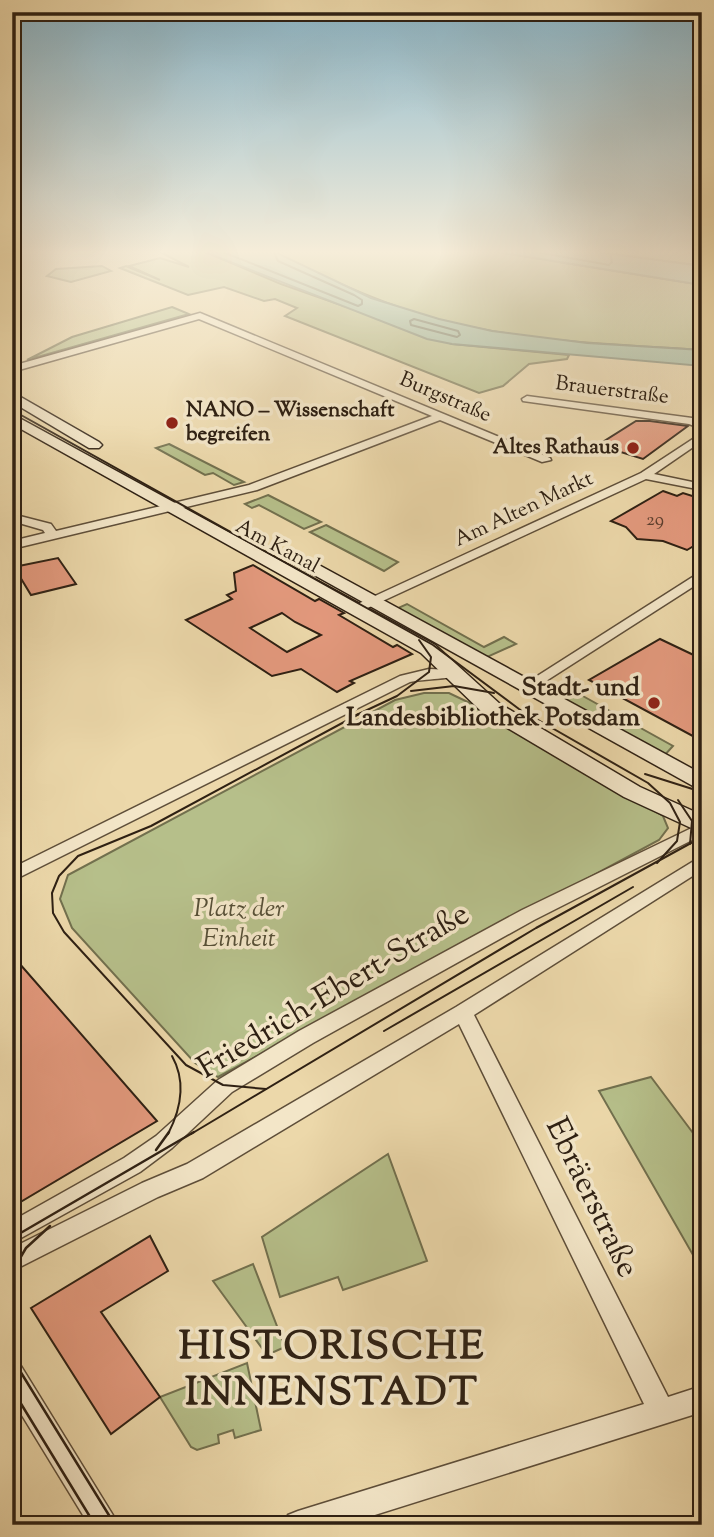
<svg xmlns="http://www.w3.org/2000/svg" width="714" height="1537" font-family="'Sorts Mill Goudy',serif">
<rect width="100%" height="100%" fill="#ecd8aa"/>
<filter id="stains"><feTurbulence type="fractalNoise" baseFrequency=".00286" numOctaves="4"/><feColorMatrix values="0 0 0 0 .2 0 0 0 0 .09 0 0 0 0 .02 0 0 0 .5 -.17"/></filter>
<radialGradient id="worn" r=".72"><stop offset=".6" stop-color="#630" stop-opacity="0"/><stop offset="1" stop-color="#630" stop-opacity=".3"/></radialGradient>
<g fill="#b6bf8a" stroke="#72704e" stroke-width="2">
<path d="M 160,252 L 205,252 L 281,284 L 452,344 L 569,355 L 567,359 L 529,364 L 503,386 L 479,393 L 285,316 L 297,308 L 275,299 L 264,301 L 224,287 L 188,295 L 120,268 L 126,266 L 160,280 L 129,266 L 160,258 L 189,267 Z"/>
<path d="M 275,252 L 498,252 L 702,285 L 702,350 C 614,344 523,342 437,319 C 381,304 327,279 275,252 Z"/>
<path d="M 597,252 L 691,252 L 697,261 L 702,261 L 702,266 Z"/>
<path d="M 102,266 L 111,271 L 71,282 L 47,276 L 56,269 Z"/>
<path d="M 172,307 L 189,314 L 27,360 L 72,337 Z"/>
<path d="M 169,444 L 244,482 L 234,485 L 213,473 L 205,475 L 156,448 Z"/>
<path d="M 268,495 L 321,522 L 304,529 L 259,505 L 252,508 L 245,504 Z"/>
<path d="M 326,525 L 398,562 L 384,571 L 310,532 Z"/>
<path d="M 407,604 L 484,647 L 504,637 L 516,644 L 485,658 L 398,608 Z"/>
<path d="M 572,690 L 673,746 L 663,757 L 558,698 Z"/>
<path d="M 424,693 L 449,693 L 472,704 L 663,816 L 668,828 L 659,840 L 218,1077 L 195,1063 L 72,928 L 60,899 L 68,875 L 395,700 Z"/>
<path d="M 651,1077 L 702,1145 L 702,1261 L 697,1262 L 599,1091 Z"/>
<path d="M 388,1154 L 427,1261 L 343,1290 L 338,1277 L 280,1297 L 262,1237 Z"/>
<path d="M 253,1264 L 285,1347 L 267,1355 L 213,1281 Z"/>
<path d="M 247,1363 L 261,1430 L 235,1438 L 233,1430 L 218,1435 L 219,1443 L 197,1450 L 191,1447 L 160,1397 Z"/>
</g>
<g fill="#9abba3" stroke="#6f7d69" stroke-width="2">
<path d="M 205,252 L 275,252 L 371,298 L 439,319 L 492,331 L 587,343 L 702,350 L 702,366 L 452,344 L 427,339 Z"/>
<path d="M 498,252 L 597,252 L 702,266 L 702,285 Z"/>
</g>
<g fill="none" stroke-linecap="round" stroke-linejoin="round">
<g stroke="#646e5b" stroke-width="2">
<path d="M 223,252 L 358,306 L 362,304 L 362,300 L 354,295 L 278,261 L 274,252"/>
<path d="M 537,252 L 609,265 L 612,262 L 610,252"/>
<path d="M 414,319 L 458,331 L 460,335 L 457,337 L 411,325 L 410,321 Z"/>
</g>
</g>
<g fill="#e3997d" stroke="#2e2013" stroke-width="2" fill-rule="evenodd">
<path d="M 636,421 L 650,421 L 688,426 L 643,459 L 598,445 Z"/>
<path d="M 663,491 L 677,496 L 683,493 L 702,499 L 702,541 L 687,550 L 663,541 L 637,539 L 626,527 L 611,521 Z"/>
<path d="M 58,558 L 76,584 L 31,595 L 14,567 Z"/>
<path d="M 253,565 L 315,601 L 319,599 L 344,613 L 339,615 L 393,647 L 397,645 L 412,654 L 350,681 L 354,683 L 337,692 L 301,669 L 272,676 L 186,620 L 232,599 L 227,595 L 236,591 L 234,573 ZM 282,613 L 295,622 L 321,635 L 287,652 L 250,628 Z"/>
<path d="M 660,639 L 702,659 L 702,741 L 589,680 Z"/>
<path d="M 12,955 L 157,1121 L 12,1207 Z"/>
<path d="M 150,1236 L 168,1271 L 101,1312 L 160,1397 L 111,1434 L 31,1308 Z"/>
</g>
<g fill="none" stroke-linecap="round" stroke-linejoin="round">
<defs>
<g id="street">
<path d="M 200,313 L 550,458 L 551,460 L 542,462 L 440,420 L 257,490 L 12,549 L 12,541 L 45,533 L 43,530 L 12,521 L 12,514 L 51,524 L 56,531 L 249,485 L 432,416 L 199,319 L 12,372 L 12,366 Z"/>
<path d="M 527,396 L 692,418 L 702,422 L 702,429 L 689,424 L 523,401 L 522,399 Z"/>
<path d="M 702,433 L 702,441 L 654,474 L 702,484 L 702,490 L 646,479 L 361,611 L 351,611 L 349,608 L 641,473 Z"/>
<path d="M 702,571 L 702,581 L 532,690 L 522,690 L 520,687 Z"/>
<path d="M 429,669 L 454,670 L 461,674 C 455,679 423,679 410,682 L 12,881 L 12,868 L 400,676 Z"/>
<path d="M 702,823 L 702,835 L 534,920 L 313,1043 L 232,1092 L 172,1148 L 140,1172 L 12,1243 L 12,1221 L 124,1158 L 156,1136 L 218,1080 L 299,1031 L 522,910 Z"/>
<path d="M 702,856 L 702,870 L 474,1015 L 668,1397 L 702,1386 L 702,1412 L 343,1525 L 284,1525 L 288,1515 L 298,1511 L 644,1404 L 459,1024 L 203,1178 L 158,1197 L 12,1271 L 12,1248 L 142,1183 L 187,1164 L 456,1007 Z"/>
<path d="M 12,1363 L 21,1366 L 119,1525 L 89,1525 L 12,1399 Z"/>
</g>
<g id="secondary">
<path d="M 12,392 L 99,442 L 102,445 L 99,448 L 89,448 L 12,402 Z"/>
<path d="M 12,414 L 435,645 L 500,704 L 640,787 L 702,815 L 702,833 L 624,797 L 484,714 L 421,653 L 12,424 Z"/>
<path d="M 295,552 L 702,774 L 702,791 L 289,561 L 286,557 Z"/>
</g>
</defs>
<use href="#street" stroke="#5e4e39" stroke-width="3"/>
<use href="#secondary" stroke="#2e2013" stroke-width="3"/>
<use href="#street" fill="#f3e6c8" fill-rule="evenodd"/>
<use href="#secondary" fill="#f3e6c8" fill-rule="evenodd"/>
<g stroke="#2e2013" stroke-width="2">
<path d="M 12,410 L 433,645 L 519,709 L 648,783 L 670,803 L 680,822 L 677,841 L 657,863"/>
<path d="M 411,691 L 454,686 L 494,693"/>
<path d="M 350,718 L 397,696 L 429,672 L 431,657 L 419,640"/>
<path d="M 645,774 L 702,792"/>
<path d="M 678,800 L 692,821 L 690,844"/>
<path d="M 384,1031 L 633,887"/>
<path d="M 266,1089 L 223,1085 L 186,1065 L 64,932 L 53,913 L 52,893 L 59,876 L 78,856 L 151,826 L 359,714"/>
<path d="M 168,1134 C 181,1109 186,1081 172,1056"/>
<path d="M 191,1134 L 536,928 L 702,837"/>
</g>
<g stroke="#2e2013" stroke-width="2.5">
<path d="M 156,1150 L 169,1132"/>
<path d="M 12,1238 L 194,1132"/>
<path d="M 12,1272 L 26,1248 L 50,1226"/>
<path d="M 12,1358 L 115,1525"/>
<path d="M 12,1389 L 95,1525"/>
</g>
</g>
<linearGradient id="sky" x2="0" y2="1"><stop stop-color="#89b7cc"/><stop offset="0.54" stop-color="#f6edd9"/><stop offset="1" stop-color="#f6edd9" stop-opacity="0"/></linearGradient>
<rect width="714" height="467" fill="url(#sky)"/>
<g fill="#8f2418" stroke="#f3e6c8" stroke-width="2.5">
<circle cx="172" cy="423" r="7"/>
<circle cx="633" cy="448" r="7"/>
<circle cx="654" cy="703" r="7"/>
</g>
<g text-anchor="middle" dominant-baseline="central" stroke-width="7" stroke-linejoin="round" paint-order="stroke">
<g font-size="19" fill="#5b3e2e">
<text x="655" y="520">29</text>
</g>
<g font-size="21" fill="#2e2013" stroke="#f3e6c8">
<text transform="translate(612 391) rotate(7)">Brauerstraße</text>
<text transform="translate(445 398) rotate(23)">Burgstraße</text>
<text transform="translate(524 510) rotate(-25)">Am Alten Markt</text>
<text transform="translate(277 547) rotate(28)">Am Kanal</text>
</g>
<g font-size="21" font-weight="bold" fill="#2e2013" stroke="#f3e6c8" text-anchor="start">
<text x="186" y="411">NANO – Wissenschaft<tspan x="186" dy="24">begreifen</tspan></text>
<text x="619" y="448" text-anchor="end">Altes Rathaus</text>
</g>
<g font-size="26" font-weight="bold" fill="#2e2013" stroke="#f3e6c8" text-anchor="end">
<text x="640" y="688">Stadt- und<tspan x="640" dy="30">Landesbibliothek Potsdam</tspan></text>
</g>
<g font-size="26" font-style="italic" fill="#575037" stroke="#f3e6c8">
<text x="239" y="909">Platz der<tspan x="239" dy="30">Einheit</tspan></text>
</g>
<g font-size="32" fill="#2e2013" stroke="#f3e6c8">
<text transform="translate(334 992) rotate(-31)">Friedrich-Ebert-Straße</text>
<text transform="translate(591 1198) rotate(64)">Ebräerstraße</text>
</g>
<g font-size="40" font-weight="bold" letter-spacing="2" fill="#2e2013" stroke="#f3e6c8">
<text x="332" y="1348">HISTORISCHE<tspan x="332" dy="46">INNENSTADT</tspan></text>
</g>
</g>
<rect width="714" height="1537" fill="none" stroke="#ecd8aa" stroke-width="42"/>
<rect x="14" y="14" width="686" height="1509" fill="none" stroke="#2e2013" stroke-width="3.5"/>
<rect x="21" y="21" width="672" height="1495" fill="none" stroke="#2e2013" stroke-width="2"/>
<rect width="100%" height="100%" filter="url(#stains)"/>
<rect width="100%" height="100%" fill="url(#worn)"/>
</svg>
